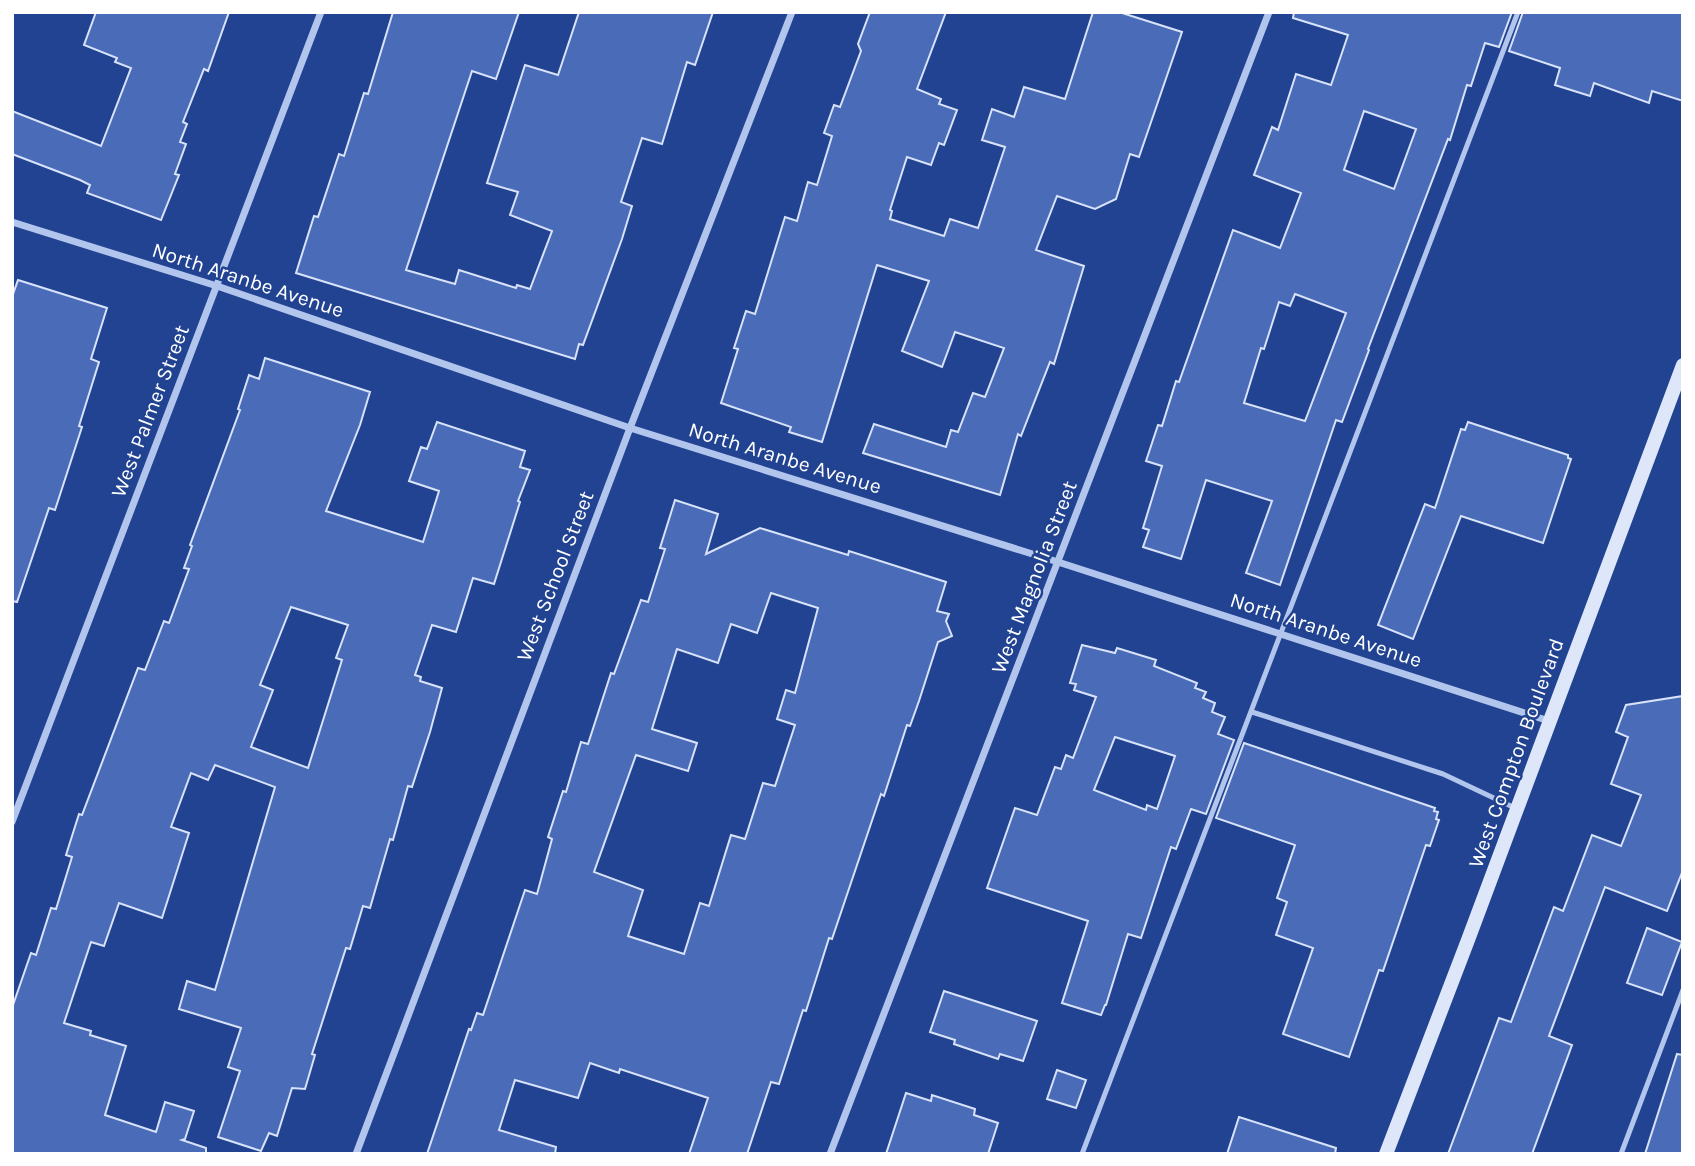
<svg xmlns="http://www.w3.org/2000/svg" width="1695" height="1166" font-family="Karla,sans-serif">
<rect width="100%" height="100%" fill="#214391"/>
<g fill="#4a6cb8" stroke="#d8e2f9" stroke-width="2" fill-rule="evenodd">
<path d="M 96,12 L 229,12 L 208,71 L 204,69 L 183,122 L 187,124 L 180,142 L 186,144 L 175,174 L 179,175 L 161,220 L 87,193 L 90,185 L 80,180 L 12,154 L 12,111 L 101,146 L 131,68 L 115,62 L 117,58 L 84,45 Z"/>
<path d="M 393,12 L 519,12 L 496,79 L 472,71 L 406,270 L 455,284 L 459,270 L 516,288 L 517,285 L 530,289 L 552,231 L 510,215 L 518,192 L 487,183 L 525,65 L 558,75 L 579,12 L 713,12 L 695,65 L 687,62 L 662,144 L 642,138 L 621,202 L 632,206 L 622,239 L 583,345 L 579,344 L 575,359 L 296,273 L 314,216 L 318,217 L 339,154 L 344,156 L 364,93 L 368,94 Z"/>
<path d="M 870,12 L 946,12 L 917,89 L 941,99 L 939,104 L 957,110 L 944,145 L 939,143 L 931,165 L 907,157 L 890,210 L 892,211 L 890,219 L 944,236 L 950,219 L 978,228 L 1005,147 L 982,140 L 992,109 L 1014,117 L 1024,87 L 1065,99 L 1093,12 L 1119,12 L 1182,32 L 1139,157 L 1130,154 L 1116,199 L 1095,209 L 1057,196 L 1036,250 L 1084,266 L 1054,364 L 1050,362 L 1021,436 L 1018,434 L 1000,495 L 863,453 L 874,424 L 946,447 L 951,430 L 958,432 L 973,393 L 985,397 L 1004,348 L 955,332 L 942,367 L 902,351 L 929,281 L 877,265 L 822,442 L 789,432 L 791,427 L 721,403 L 738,349 L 734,348 L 746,311 L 755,314 L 785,217 L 797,221 L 808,182 L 817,185 L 832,136 L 824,133 L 834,105 L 840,107 L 861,51 L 858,44 Z"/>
<path d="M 1294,12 L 1512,12 L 1499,47 L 1485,43 L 1471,86 L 1467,85 L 1450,140 L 1448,139 L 1368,349 L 1369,350 L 1342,422 L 1336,420 L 1280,585 L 1246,573 L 1272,501 L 1206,480 L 1181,559 L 1143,547 L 1149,530 L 1143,528 L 1162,466 L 1146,461 L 1158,425 L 1162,426 L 1176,381 L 1179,382 L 1233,230 L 1280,248 L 1301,193 L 1254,175 L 1272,127 L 1278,130 L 1296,74 L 1331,85 L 1348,35 L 1293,18 ZM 1364,111 L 1416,129 L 1394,189 L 1344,170 ZM 1295,294 L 1346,313 L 1305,421 L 1244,403 L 1261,348 L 1264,349 L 1279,302 L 1290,306 Z"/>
<path d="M 1523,12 L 1683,12 L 1683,101 L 1652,91 L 1649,103 L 1594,83 L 1590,96 L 1555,85 L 1560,68 L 1509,51 Z"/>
<path d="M 18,280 L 107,308 L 91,359 L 99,362 L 79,426 L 82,427 L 55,510 L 49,508 L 17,602 L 12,601 L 12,297 Z"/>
<path d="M 265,358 L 370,392 L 360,425 L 326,511 L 423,542 L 439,491 L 409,481 L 421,447 L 427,449 L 437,422 L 525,451 L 520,467 L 530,470 L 518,501 L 520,502 L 494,584 L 473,578 L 456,632 L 432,625 L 415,675 L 421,677 L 420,681 L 442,688 L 430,732 L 412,787 L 408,786 L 393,840 L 390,839 L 370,908 L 363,906 L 350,949 L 346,948 L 312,1054 L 315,1055 L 305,1089 L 292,1088 L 277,1136 L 269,1133 L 261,1151 L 218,1137 L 240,1071 L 228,1067 L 241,1028 L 179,1009 L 187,981 L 215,990 L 275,787 L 215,765 L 208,780 L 191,773 L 171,827 L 189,833 L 162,918 L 119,903 L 104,946 L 91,942 L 64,1023 L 91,1031 L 90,1035 L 126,1046 L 105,1115 L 156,1132 L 165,1102 L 194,1111 L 185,1139 L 182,1140 L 206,1148 L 206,1154 L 12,1154 L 12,1008 L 31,953 L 36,955 L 51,908 L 56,909 L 72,857 L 66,855 L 79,814 L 82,815 L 138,668 L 145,670 L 164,621 L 169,623 L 189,569 L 184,568 L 192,546 L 190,545 L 240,410 L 238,409 L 249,375 L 259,379 ZM 291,607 L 348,625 L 336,658 L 342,660 L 308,768 L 251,747 L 273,690 L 260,685 Z"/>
<path d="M 1468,422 L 1568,455 L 1568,458 L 1571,459 L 1543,543 L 1461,516 L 1413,639 L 1378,625 L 1425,504 L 1435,508 L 1461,429 L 1465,430 Z"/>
<path d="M 675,500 L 718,514 L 706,554 L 760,528 L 848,555 L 849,551 L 946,582 L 937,611 L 949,614 L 946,621 L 952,636 L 938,642 L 919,701 L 910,726 L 907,725 L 884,796 L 881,794 L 832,939 L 829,938 L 806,1011 L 803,1010 L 779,1084 L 771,1082 L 747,1154 L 689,1154 L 708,1098 L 620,1069 L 619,1073 L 590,1063 L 578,1098 L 515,1080 L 499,1130 L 556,1147 L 555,1154 L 427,1154 L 469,1029 L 471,1030 L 477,1013 L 483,1015 L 525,890 L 537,894 L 552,839 L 548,837 L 563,791 L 566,792 L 581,742 L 588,744 L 611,673 L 614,674 L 641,600 L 648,602 L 665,549 L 660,548 ZM 771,593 L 818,608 L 795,693 L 786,690 L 777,719 L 795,725 L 775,786 L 763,783 L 745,839 L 731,835 L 709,906 L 700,903 L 684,954 L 628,936 L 643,890 L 594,872 L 636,755 L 688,771 L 697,743 L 652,729 L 677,649 L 718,663 L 731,624 L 757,633 Z"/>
<path d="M 1082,645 L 1115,653 L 1117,648 L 1156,660 L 1154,666 L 1197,683 L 1195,688 L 1206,692 L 1203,698 L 1215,703 L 1212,712 L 1225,717 L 1218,734 L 1234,740 L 1206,814 L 1191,809 L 1176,849 L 1171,847 L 1141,938 L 1128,934 L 1106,1005 L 1105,1005 L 1101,1015 L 1062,1003 L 1088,921 L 987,888 L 1015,808 L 1037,815 L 1055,767 L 1061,769 L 1066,755 L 1073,758 L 1096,697 L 1074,690 L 1076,684 L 1070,683 ZM 1115,737 L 1175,756 L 1157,809 L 1147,805 L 1146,810 L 1094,790 Z"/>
<path d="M 1683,696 L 1683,870 L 1667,911 L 1605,887 L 1549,1036 L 1572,1045 L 1532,1154 L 1448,1154 L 1499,1018 L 1511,1022 L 1554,907 L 1563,911 L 1592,835 L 1621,846 L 1641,795 L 1611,784 L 1628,737 L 1616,732 L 1626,705 Z"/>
<path d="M 1244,743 L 1435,808 L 1434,811 L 1438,812 L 1436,819 L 1439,820 L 1430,846 L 1426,845 L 1383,971 L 1379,970 L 1349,1057 L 1283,1034 L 1313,948 L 1276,935 L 1287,902 L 1277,898 L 1295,845 L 1216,818 Z"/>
<path d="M 1647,928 L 1682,942 L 1662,995 L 1627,983 Z"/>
<path d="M 944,991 L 1037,1021 L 1023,1061 L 1000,1054 L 998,1059 L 954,1044 L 955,1040 L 930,1032 Z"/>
<path d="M 1677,1054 L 1683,1055 L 1683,1154 L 1645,1154 Z"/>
<path d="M 1057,1070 L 1086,1080 L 1076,1108 L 1047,1099 Z"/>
<path d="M 906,1093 L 931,1101 L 932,1095 L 975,1109 L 974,1115 L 998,1123 L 988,1154 L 886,1154 Z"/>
<path d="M 1239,1117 L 1336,1148 L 1335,1154 L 1227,1154 Z"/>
</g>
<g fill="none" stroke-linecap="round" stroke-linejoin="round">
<g stroke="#b2c5ed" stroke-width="5">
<path d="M 1252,712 L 1443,774 L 1515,808"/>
<path d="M 1082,1154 L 1518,12"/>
<path d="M 1621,1154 L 1683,990"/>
</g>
<g stroke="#b2c5ed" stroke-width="7">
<path d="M 12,222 L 217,286 L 630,428 L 1058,562 L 1549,721"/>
<path d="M 12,822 L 321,12"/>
<path d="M 356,1154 L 630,428 L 792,12"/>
<path d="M 830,1154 L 1269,12"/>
</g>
<path stroke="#dee7fa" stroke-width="14" d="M 1386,1154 L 1468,940 L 1683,365"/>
</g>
<g text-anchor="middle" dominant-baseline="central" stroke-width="5" stroke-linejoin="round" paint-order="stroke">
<g font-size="21" fill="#fff" stroke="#214391">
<text transform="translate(248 280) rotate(18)">North Aranbe Avenue</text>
<text transform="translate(150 411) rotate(-69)">West Palmer Street</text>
<text transform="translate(785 458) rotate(17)">North Aranbe Avenue</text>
<text transform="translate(555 576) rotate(-69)">West School Street</text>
<text transform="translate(1034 577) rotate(-69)">West Magnolia Street</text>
<text transform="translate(1326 630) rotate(18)">North Aranbe Avenue</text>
<text transform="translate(1516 753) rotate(-70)">West Compton Boulevard</text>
</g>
</g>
<rect width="1695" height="1166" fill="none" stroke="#ffffff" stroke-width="28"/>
</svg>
